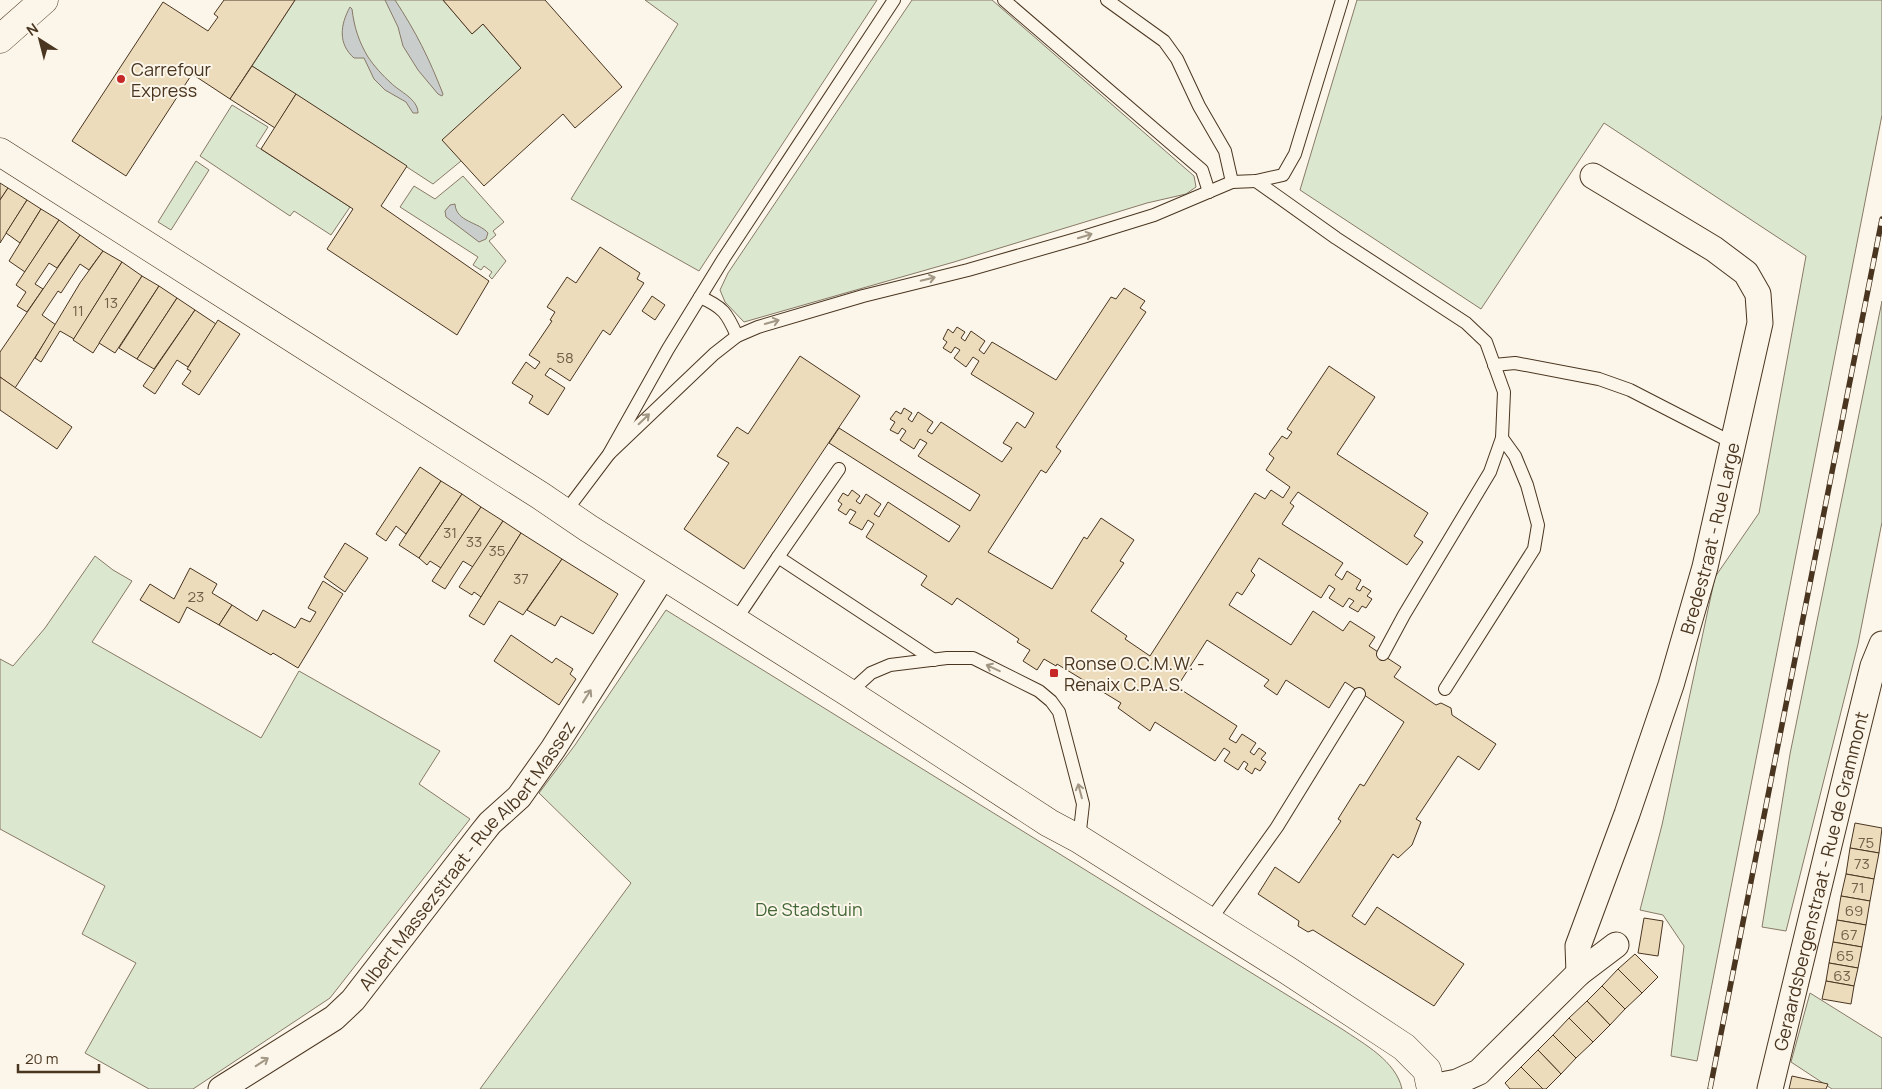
<svg xmlns="http://www.w3.org/2000/svg" width="1882" height="1089" font-family="Manrope,sans-serif">
<rect width="100%" height="100%" fill="#fbf6e9"/>
<g fill="#dce7d0" stroke="#887966">
<path d="M 295,0 L 443,0 L 472,34 L 483,24 L 521,68 L 461,161 L 433,184 L 252,66 Z"/>
<path d="M 645,0 L 877,0 L 699,271 L 571,199 L 678,24 Z"/>
<path d="M 912,0 L 992,0 L 1194,176 L 1196,187 L 1186,194 L 1147,203 L 954,262 L 744,322 L 725,302 L 720,290 L 728,273 Z"/>
<path d="M 1357,0 L 1882,0 L 1882,115 L 1697,1061 L 1671,1056 L 1684,946 L 1663,915 L 1640,910 L 1662,825 L 1715,577 L 1759,513 L 1806,256 L 1604,123 L 1481,309 L 1300,190 Z"/>
<path d="M 232,105 L 268,127 L 256,146 L 350,207 L 331,235 L 294,211 L 290,216 L 200,156 Z"/>
<path d="M 196,161 L 209,170 L 171,230 L 158,222 Z"/>
<path d="M 463,176 L 504,222 L 493,231 L 496,235 L 489,241 L 506,261 L 492,279 L 489,276 L 492,272 L 484,266 L 481,270 L 473,265 L 478,257 L 400,207 L 414,186 L 435,199 Z"/>
<path d="M 1882,301 L 1882,522 L 1858,644 L 1786,931 L 1762,927 L 1790,754 Z"/>
<path d="M 95,556 L 113,570 L 132,581 L 92,642 L 261,738 L 299,671 L 440,751 L 419,784 L 470,819 L 330,998 L 193,1089 L 149,1089 L 85,1053 L 136,963 L 82,934 L 105,886 L 0,829 L 0,659 L 13,666 L 45,628 Z"/>
<path d="M 666,610 L 1342,1029 C 1364,1044 1396,1061 1402,1089 L 480,1089 L 631,883 L 539,793 L 575,745 Z"/>
<path d="M 1810,993 L 1882,1038 L 1882,1089 L 1832,1089 L 1791,1062 Z"/>
</g>
<g fill="#c9cecd" stroke="#887966">
<path d="M 385,0 L 395,0 C 416,32 429,58 443,94 L 442,96 L 438,94 L 418,70 L 403,46 L 398,27 Z"/>
<path d="M 350,7 L 352,9 C 354,27 359,42 368,57 C 374,66 383,76 391,83 C 400,92 418,99 418,113 L 413,113 L 406,102 L 385,90 L 374,79 L 364,58 L 354,58 C 338,44 340,25 350,7 Z"/>
<path d="M 455,204 C 456,222 479,222 488,233 L 486,239 L 479,242 L 446,217 L 445,211 L 450,205 Z"/>
</g>
<g fill="#ecdcbc" stroke="#4a3520">
<path d="M 224,0 L 295,0 L 230,99 L 192,74 L 126,176 L 72,141 L 163,2 L 208,31 L 218,17 L 214,14 Z"/>
<path d="M 443,0 L 545,0 L 622,87 L 575,128 L 563,114 L 484,186 L 442,140 L 521,68 L 483,24 L 472,34 Z"/>
<path d="M 252,66 L 296,94 L 275,128 L 230,99 Z"/>
<path d="M 296,94 L 407,166 L 381,206 L 489,281 L 457,335 L 327,249 L 353,209 L 261,149 Z"/>
<path d="M 0,183 L 8,188 L 0,200 Z"/>
<path d="M 8,188 L 27,200 L 0,243 L 0,200 Z"/>
<path d="M 27,200 L 41,209 L 20,243 L 6,233 Z"/>
<path d="M 41,209 L 59,220 L 25,272 L 9,261 Z"/>
<path d="M 59,220 L 80,235 L 57,268 L 49,263 L 35,284 L 43,289 L 27,312 L 17,306 L 26,292 L 16,285 Z"/>
<path d="M 80,235 L 103,251 L 89,270 L 80,264 L 61,293 L 58,291 L 42,315 L 56,325 L 15,388 L 0,377 L 0,352 Z"/>
<path d="M 600,247 L 640,273 L 637,279 L 644,283 L 610,335 L 603,330 L 570,381 L 550,368 L 545,375 L 565,388 L 548,415 L 529,403 L 533,396 L 512,383 L 526,362 L 535,369 L 540,362 L 529,355 L 552,321 L 550,320 L 555,312 L 547,307 L 567,277 L 576,283 Z"/>
<path d="M 103,251 L 122,262 L 74,339 L 60,331 L 41,362 L 35,358 L 80,283 Z"/>
<path d="M 122,262 L 142,276 L 93,353 L 73,340 Z"/>
<path d="M 142,276 L 159,286 L 115,353 L 99,343 Z"/>
<path d="M 159,286 L 177,298 L 137,359 L 119,348 Z"/>
<path d="M 1124,288 L 1145,301 L 1140,308 L 1146,312 L 1056,447 L 1061,451 L 1046,473 L 1041,470 L 988,552 L 1052,589 L 1084,537 L 1087,539 L 1101,518 L 1134,540 L 1120,561 L 1124,563 L 1091,611 L 1127,636 L 1125,639 L 1150,656 L 1255,493 L 1265,499 L 1271,490 L 1283,498 L 1290,487 L 1266,470 L 1274,458 L 1269,454 L 1282,436 L 1287,439 L 1292,432 L 1287,429 L 1329,366 L 1375,397 L 1337,454 L 1428,513 L 1414,536 L 1423,542 L 1407,565 L 1298,492 L 1290,503 L 1294,506 L 1282,524 L 1343,563 L 1335,575 L 1342,580 L 1347,571 L 1361,580 L 1356,589 L 1360,591 L 1363,586 L 1371,591 L 1367,596 L 1372,599 L 1366,608 L 1362,606 L 1358,612 L 1349,607 L 1354,601 L 1349,598 L 1343,607 L 1329,598 L 1335,589 L 1329,585 L 1321,598 L 1259,558 L 1251,571 L 1255,575 L 1242,595 L 1237,592 L 1229,605 L 1291,645 L 1313,611 L 1343,631 L 1350,621 L 1375,637 L 1369,646 L 1401,667 L 1394,677 L 1436,705 L 1441,703 L 1451,708 L 1452,715 L 1496,744 L 1479,770 L 1458,756 L 1416,819 L 1421,822 L 1412,845 L 1398,858 L 1393,854 L 1352,916 L 1365,925 L 1377,907 L 1464,964 L 1434,1006 L 1313,930 L 1308,932 L 1298,926 L 1299,921 L 1258,894 L 1275,867 L 1299,883 L 1341,821 L 1338,819 L 1360,784 L 1364,786 L 1404,722 L 1345,682 L 1329,708 L 1286,680 L 1277,695 L 1264,686 L 1269,680 L 1207,640 L 1177,687 L 1237,726 L 1229,739 L 1236,743 L 1242,734 L 1256,743 L 1250,752 L 1254,755 L 1259,748 L 1266,753 L 1261,759 L 1266,762 L 1260,771 L 1255,768 L 1252,774 L 1245,769 L 1248,764 L 1244,761 L 1238,770 L 1224,761 L 1230,752 L 1224,748 L 1215,761 L 1155,722 L 1150,731 L 1118,708 L 1121,703 L 1057,664 L 1056,666 L 1044,659 L 1037,670 L 1023,661 L 1030,650 L 1017,642 L 1019,639 L 957,598 L 952,605 L 921,585 L 927,576 L 866,537 L 874,524 L 868,520 L 862,530 L 849,523 L 856,512 L 850,509 L 846,515 L 838,510 L 842,504 L 838,501 L 843,493 L 848,496 L 852,490 L 860,496 L 856,501 L 860,504 L 866,494 L 881,504 L 874,514 L 879,517 L 888,502 L 949,542 L 960,526 L 829,443 L 839,428 L 970,511 L 980,495 L 918,456 L 927,443 L 920,439 L 914,449 L 900,440 L 906,431 L 902,428 L 898,434 L 890,430 L 895,422 L 890,419 L 896,411 L 901,414 L 904,408 L 912,413 L 908,419 L 912,422 L 918,412 L 933,422 L 927,431 L 932,434 L 941,422 L 1002,462 L 1012,448 L 1003,443 L 1017,422 L 1025,428 L 1034,413 L 971,374 L 979,361 L 973,357 L 966,367 L 954,358 L 960,350 L 955,347 L 951,353 L 943,348 L 947,342 L 943,339 L 948,329 L 953,333 L 957,327 L 965,332 L 961,338 L 965,341 L 971,331 L 985,341 L 979,350 L 984,354 L 992,342 L 1056,380 L 1111,297 L 1116,299 Z"/>
<path d="M 652,296 L 665,305 L 655,320 L 642,311 Z"/>
<path d="M 177,298 L 195,310 L 154,369 L 137,359 Z"/>
<path d="M 195,310 L 216,324 L 188,367 L 177,360 L 155,394 L 143,386 Z"/>
<path d="M 218,320 L 240,334 L 199,395 L 182,384 L 191,371 L 187,369 Z"/>
<path d="M 800,356 L 860,396 L 744,569 L 684,529 L 729,463 L 717,456 L 737,427 L 748,434 Z"/>
<path d="M 0,377 L 72,427 L 57,449 L 0,410 Z"/>
<path d="M 420,467 L 441,481 L 406,534 L 396,526 L 386,541 L 376,534 Z"/>
<path d="M 441,481 L 462,494 L 419,558 L 399,545 Z"/>
<path d="M 462,494 L 481,507 L 441,568 L 430,561 L 427,565 L 419,558 Z"/>
<path d="M 481,507 L 503,521 L 473,567 L 463,561 L 445,589 L 432,581 Z"/>
<path d="M 503,521 L 521,533 L 481,597 L 474,592 L 472,595 L 459,587 Z"/>
<path d="M 521,533 L 562,559 L 523,615 L 499,601 L 484,625 L 469,616 Z"/>
<path d="M 345,543 L 368,558 L 345,592 L 324,577 Z"/>
<path d="M 562,559 L 618,594 L 593,634 L 561,616 L 555,626 L 527,610 Z"/>
<path d="M 190,568 L 217,584 L 212,593 L 232,605 L 219,625 L 187,607 L 179,623 L 140,600 L 150,584 L 174,599 Z"/>
<path d="M 323,581 L 343,594 L 298,668 L 273,653 L 271,655 L 219,625 L 232,605 L 257,621 L 263,610 L 295,628 L 301,618 L 310,622 L 316,612 L 308,608 Z"/>
<path d="M 511,635 L 552,663 L 556,658 L 573,669 L 570,674 L 576,679 L 559,705 L 494,661 Z"/>
<path d="M 1855,823 L 1882,828 L 1879,853 L 1850,848 Z"/>
<path d="M 1850,848 L 1879,853 L 1874,879 L 1846,874 Z"/>
<path d="M 1846,874 L 1874,879 L 1870,901 L 1841,896 Z"/>
<path d="M 1841,896 L 1870,901 L 1866,925 L 1837,920 Z"/>
<path d="M 1644,918 L 1663,921 L 1658,956 L 1638,953 Z"/>
<path d="M 1837,920 L 1866,925 L 1862,947 L 1833,942 Z"/>
<path d="M 1833,942 L 1862,947 L 1858,968 L 1829,963 Z"/>
<path d="M 1635,954 L 1658,977 L 1642,993 L 1618,969 Z"/>
<path d="M 1829,963 L 1858,968 L 1854,986 L 1826,981 Z"/>
<path d="M 1618,969 L 1642,993 L 1625,1009 L 1602,986 Z"/>
<path d="M 1826,981 L 1854,986 L 1851,1004 L 1822,999 Z"/>
<path d="M 1602,986 L 1625,1009 L 1610,1025 L 1587,1001 Z"/>
<path d="M 1587,1001 L 1610,1025 L 1593,1042 L 1569,1018 Z"/>
<path d="M 1569,1018 L 1593,1042 L 1576,1058 L 1553,1035 Z"/>
<path d="M 1553,1035 L 1576,1058 L 1561,1074 L 1538,1050 Z"/>
<path d="M 1538,1050 L 1561,1074 L 1546,1089 L 1543,1089 L 1521,1067 Z"/>
<path d="M 1521,1067 L 1543,1089 L 1510,1089 L 1505,1083 Z"/>
<path d="M 1792,1076 L 1828,1084 L 1826,1089 L 1789,1089 Z"/>
</g>
<g fill="none" stroke-linecap="round" stroke-linejoin="round">
<defs>
<g id="lane">
<path d="M 1004,0 L 1202,170 L 1209,192"/>
<path d="M 1107,0 L 1164,41 L 1177,59 L 1199,106 L 1225,151 L 1232,182"/>
<path d="M 1256,181 L 1336,238 L 1466,323 L 1486,342 L 1504,392 L 1502,438 L 1490,472 L 1404,615 L 1383,654"/>
<path d="M 700,297 C 723,307 727,313 737,336"/>
<path d="M 1494,365 L 1515,363 L 1599,379 L 1630,390 L 1733,443"/>
<path d="M 609,454 L 714,354 L 737,336 L 758,327 L 863,296 L 968,270 L 1083,237 L 1154,215 L 1232,182 L 1256,181 L 1283,175 L 1295,154 L 1342,0"/>
<path d="M 566,511 L 609,454 L 668,349 L 724,258 L 894,0"/>
<path d="M 778,557 L 839,469"/>
<path d="M 735,621 L 778,557 L 934,660"/>
<path d="M 1445,689 L 1534,549 L 1538,525 L 1527,485 L 1515,456 L 1502,438"/>
<path d="M 849,693 L 871,673 L 890,665 L 947,658 L 973,658 L 1039,691 L 1051,701 L 1059,712 L 1083,804 L 1079,839"/>
<path d="M 1209,922 L 1277,827 L 1359,694"/>
</g>
<g id="street">
<path id="s1" d="M 1579,973 L 1578,946 L 1627,814 L 1671,685 L 1705,567 L 1760,323 L 1758,294 L 1746,273 L 1714,249 L 1593,176"/>
<path d="M 1431,1087 L 1457,1082 L 1479,1072 L 1579,973 L 1616,945"/>
<path id="s2" d="M 221,1089 L 334,1018 L 353,1000 L 482,833 L 490,823 L 519,797 L 553,749 L 663,576"/>
<path id="s3" d="M 1770,1089 L 1846,775 L 1873,666 L 1882,644"/>
</g>
<path id="secondary" d="M 0,152 L 541,496 L 588,528 L 849,693 L 1049,823 L 1079,839 L 1287,970 L 1404,1047 L 1427,1070 L 1431,1089"/>
<path id="primary" d="M 0,39 L 44,0"/>
</defs>
<use href="#lane" stroke="#4a3520" stroke-width="14"/>
<use href="#street" stroke="#4a3520" stroke-width="27"/>
<use href="#secondary" stroke="#4a3520" stroke-width="29"/>
<use href="#primary" stroke="#4a3520" stroke-width="29"/>
<use href="#lane" stroke="#fbf6e9" stroke-width="12"/>
<use href="#street" stroke="#fbf6e9" stroke-width="25"/>
<use href="#secondary" stroke="#fbf6e9" stroke-width="28"/>
<use href="#primary" stroke="#fbf6e9" stroke-width="28"/>
<defs>
<path id="rail" d="M 1710,1089 L 1882,219"/>
</defs>
<use href="#rail" stroke="#4a3520" stroke-width="5.5"/>
<use href="#rail" stroke="#fbf6e9" stroke-width="4" stroke-dasharray="11" stroke-linecap="butt"/>
</g>
<defs><path id="oneway-shaft" d="M-6 0H5M1.5-3L5.5 0L1.5 3" fill="none" stroke-width="1.6" stroke-linecap="round" stroke-linejoin="round" transform="scale(1.25)"/></defs>
<g stroke="#a29684">
<use href="#oneway-shaft" transform="translate(1085 236) rotate(-17)"/>
<use href="#oneway-shaft" transform="translate(928 279) rotate(-13)"/>
<use href="#oneway-shaft" transform="translate(772 322) rotate(-16)"/>
<use href="#oneway-shaft" transform="translate(644 419) rotate(-44)"/>
<use href="#oneway-shaft" transform="translate(993 668) rotate(-155)"/>
<use href="#oneway-shaft" transform="translate(587 696) rotate(-58)"/>
<use href="#oneway-shaft" transform="translate(1080 791) rotate(-105)"/>
<use href="#oneway-shaft" transform="translate(262 1062) rotate(-33)"/>
</g>
<g fill="#c62828" stroke="#fbf6e9" stroke-width="2">
<circle cx="121" cy="79" r="5"/>
<rect x="1049" y="668" width="10" height="10" rx="2.5"/>
</g>
<g text-anchor="middle" dominant-baseline="central" stroke-width="4" stroke-linejoin="round" paint-order="stroke">
<g font-size="15" fill="#725f47">
<text x="111" y="302">13</text>
<text x="78" y="310">11</text>
<text x="565" y="357">58</text>
<text x="450" y="532">31</text>
<text x="474" y="541">33</text>
<text x="497" y="550">35</text>
<text x="521" y="578">37</text>
<text x="196" y="596">23</text>
<text x="1866" y="842">75</text>
<text x="1862" y="863">73</text>
<text x="1858" y="887">71</text>
<text x="1854" y="910">69</text>
<text x="1849" y="934">67</text>
<text x="1845" y="955">65</text>
<text x="1842" y="975">63</text>
</g>
<g font-size="18" fill="#4a3520" stroke="#fbf6e9" text-anchor="start">
<text x="131" y="69">Carrefour<tspan x="131" dy="21">Express</tspan></text>
<text x="1064" y="663">Ronse O.C.M.W. -<tspan x="1064" dy="21">Renaix C.P.A.S.</tspan></text>
</g>
<g font-size="18" fill="#4a3520" stroke="#fbf6e9">
<text stroke="none"><textPath href="#s1" startOffset="456">Bredestraat - Rue Large</textPath></text>
<text stroke="none"><textPath href="#s2" startOffset="344">Albert Massezstraat - Rue Albert Massez</textPath></text>
<text stroke="none"><textPath href="#s3" startOffset="214">Geraardsbergenstraat - Rue de Grammont</textPath></text>
</g>
<g font-size="18" fill="#436837" stroke="#fbf6e9">
<text x="809" y="909">De Stadstuin</text>
</g>
</g>
<g transform="translate(40 40) rotate(324)" stroke="#fbf6e9" stroke-width="4" paint-order="stroke">
<path d="M0-4L9 19L0 12L-9 19Z" fill="#4a3520"/>
<text y="-8" font-size="14" font-weight="bold" text-anchor="middle" fill="#4a3520">N</text>
</g>
<path d="M18 1064v8h81v-8" fill="none" stroke="#4a3520" stroke-width="2.5"/>
<text x="25" y="1064" font-size="15" fill="#4a3520" stroke="#fbf6e9" stroke-width="4" paint-order="stroke">20 m</text>
</svg>
